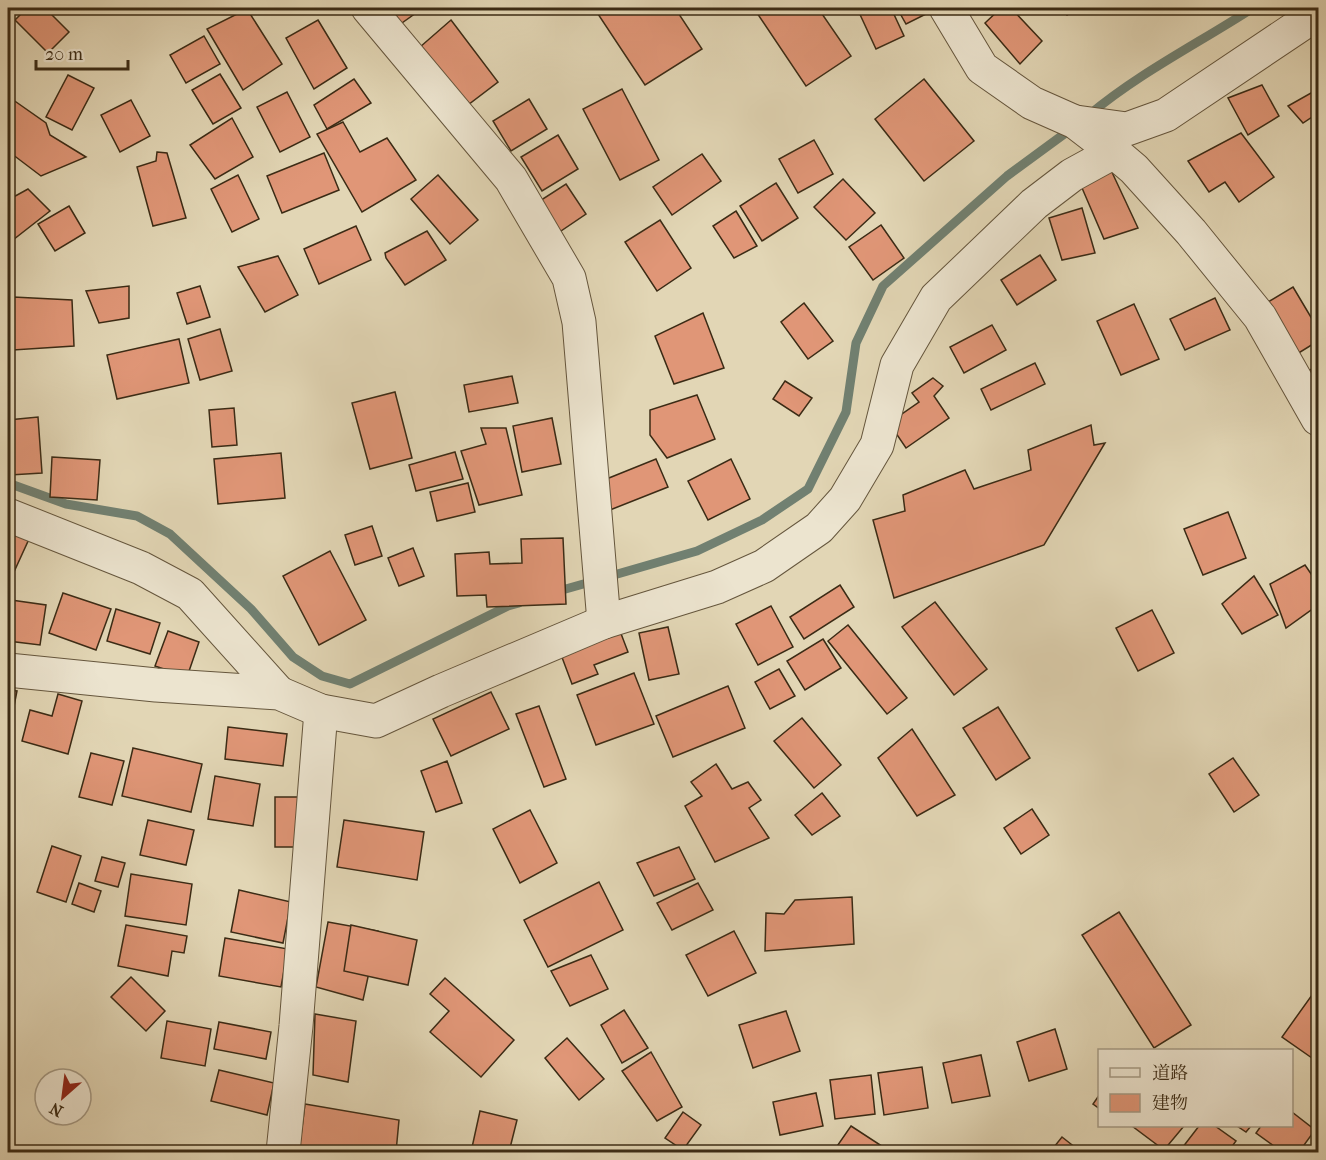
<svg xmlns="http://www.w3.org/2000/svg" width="1326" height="1160" font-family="'IM FELL French Canon','Noto Serif JP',serif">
<rect width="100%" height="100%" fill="#e2d6b5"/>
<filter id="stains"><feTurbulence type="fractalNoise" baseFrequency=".00333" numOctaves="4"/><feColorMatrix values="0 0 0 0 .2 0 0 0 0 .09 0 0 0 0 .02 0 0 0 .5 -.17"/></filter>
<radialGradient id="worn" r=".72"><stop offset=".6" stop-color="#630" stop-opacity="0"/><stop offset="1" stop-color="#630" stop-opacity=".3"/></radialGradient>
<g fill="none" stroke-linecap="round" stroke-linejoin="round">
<g stroke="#718071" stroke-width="9">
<path d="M 1089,115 C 1139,73 1199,43 1253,8"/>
<path d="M 8,483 L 66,504 L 137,516 L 170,534 L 251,609 L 293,657 L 322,676 L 350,684 L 508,606 L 519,603"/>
<path d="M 607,577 L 697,551 L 762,520 L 808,489 L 846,412 L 856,343 L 883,286 L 1007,176 L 1071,129"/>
<path d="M 555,592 L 594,581"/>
</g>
</g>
<g fill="#e09677" stroke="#3b2b15" stroke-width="1.5">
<path d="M 27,8 L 45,8 L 69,32 L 48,53 L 15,20 Z"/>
<path d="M 377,8 L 423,8 L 392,30 Z"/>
<path d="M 449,8 L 464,8 L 453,13 Z"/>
<path d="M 594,8 L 664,8 L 666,10 L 675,8 L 702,49 L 645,85 Z"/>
<path d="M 765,8 L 818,8 L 851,56 L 806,86 L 757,13 Z"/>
<path d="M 857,8 L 891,8 L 904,36 L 876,49 Z"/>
<path d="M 897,8 L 938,8 L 906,24 Z"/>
<path d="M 1001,8 L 1011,8 L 1042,41 L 1020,64 L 985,23 Z"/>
<path d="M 1062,8 L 1079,8 L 1067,15 Z"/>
<path d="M 247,9 L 282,64 L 243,90 L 207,29 Z"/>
<path d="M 318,20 L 347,68 L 314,89 L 286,38 Z"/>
<path d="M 451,20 L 498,82 L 460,111 L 412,54 Z"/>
<path d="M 204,36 L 220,64 L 186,83 L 170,55 Z"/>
<path d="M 220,74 L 241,108 L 213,124 L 192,90 Z"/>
<path d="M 68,75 L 94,88 L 72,130 L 46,117 Z"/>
<path d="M 354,79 L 371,103 L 327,129 L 314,105 Z"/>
<path d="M 924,79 L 974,141 L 924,181 L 875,119 Z"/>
<path d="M 1262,85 L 1279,116 L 1248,135 L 1228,98 Z"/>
<path d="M 622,89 L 659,160 L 620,180 L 583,109 Z"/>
<path d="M 1318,89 L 1318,113 L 1303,123 L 1288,106 Z"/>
<path d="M 287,92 L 310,137 L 280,152 L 257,107 Z"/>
<path d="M 9,97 L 46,123 L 50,135 L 86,157 L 41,176 L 8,151 Z"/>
<path d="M 529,99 L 547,129 L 511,151 L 493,121 Z"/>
<path d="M 131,100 L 150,136 L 120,152 L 101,115 Z"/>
<path d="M 232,118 L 253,157 L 215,179 L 190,145 Z"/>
<path d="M 343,122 L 360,152 L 387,138 L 416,180 L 362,212 L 317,134 Z"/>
<path d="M 1241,133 L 1274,177 L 1239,202 L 1225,182 L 1209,192 L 1188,161 Z"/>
<path d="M 558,135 L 578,169 L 542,191 L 521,157 Z"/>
<path d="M 814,140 L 833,174 L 798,193 L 779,159 Z"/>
<path d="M 157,152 L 167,153 L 186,218 L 153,226 L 137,167 L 156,161 Z"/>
<path d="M 324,153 L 339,190 L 282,213 L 267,176 Z"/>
<path d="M 702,154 L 721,181 L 672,215 L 653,187 Z"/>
<path d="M 1110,168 L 1138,228 L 1104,239 L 1079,181 Z"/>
<path d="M 238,175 L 259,219 L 232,232 L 211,189 Z"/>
<path d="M 438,175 L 478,220 L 450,244 L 411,199 Z"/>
<path d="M 843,179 L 875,213 L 846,240 L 814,207 Z"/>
<path d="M 776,183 L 798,218 L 762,241 L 740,206 Z"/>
<path d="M 566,184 L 586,214 L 555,235 L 535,204 Z"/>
<path d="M 28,189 L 50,211 L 9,243 L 8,240 L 8,200 Z"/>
<path d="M 69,206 L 85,233 L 55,251 L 38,224 Z"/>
<path d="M 1082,208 L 1095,253 L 1062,260 L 1049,218 Z"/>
<path d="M 736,211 L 757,246 L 734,258 L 713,226 Z"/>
<path d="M 660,220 L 691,268 L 657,291 L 625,242 Z"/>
<path d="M 881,225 L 904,258 L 873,280 L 849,247 Z"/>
<path d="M 356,226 L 371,260 L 319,284 L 304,249 Z"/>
<path d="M 427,231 L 446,260 L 405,285 L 386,258 L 385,253 Z"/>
<path d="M 1040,255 L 1056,280 L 1017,305 L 1001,280 Z"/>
<path d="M 1318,255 L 1318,267 L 1313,259 Z"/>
<path d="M 278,256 L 298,295 L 265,312 L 238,267 Z"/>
<path d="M 129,286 L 129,318 L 99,323 L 86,291 Z"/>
<path d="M 200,286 L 210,317 L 187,324 L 177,293 Z"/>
<path d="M 1293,287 L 1318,329 L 1318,341 L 1289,359 L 1258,308 Z"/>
<path d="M 13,297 L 72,300 L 74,346 L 13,350 Z"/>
<path d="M 1215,298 L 1230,330 L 1185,350 L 1170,319 Z"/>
<path d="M 804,303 L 833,341 L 808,359 L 781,322 Z"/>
<path d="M 1134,304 L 1159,359 L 1121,375 L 1097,321 Z"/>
<path d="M 703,313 L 724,368 L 674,384 L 655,336 Z"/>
<path d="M 992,325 L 1006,350 L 964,373 L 950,347 Z"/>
<path d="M 220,329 L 232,371 L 200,380 L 188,339 Z"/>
<path d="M 179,339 L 189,383 L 117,399 L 107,355 Z"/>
<path d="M 1035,363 L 1045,384 L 991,410 L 981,389 Z"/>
<path d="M 1318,365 L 1318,402 L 1302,375 Z"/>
<path d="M 512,376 L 518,403 L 469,412 L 464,385 Z"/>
<path d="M 933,378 L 943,386 L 934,396 L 949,418 L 906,448 L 889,423 L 919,402 L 912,393 Z"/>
<path d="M 785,381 L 812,398 L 799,416 L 773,399 Z"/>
<path d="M 395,392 L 412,458 L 370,469 L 352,403 Z"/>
<path d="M 697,395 L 715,439 L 667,458 L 650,435 L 650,410 Z"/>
<path d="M 234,408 L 237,445 L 212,447 L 209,410 Z"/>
<path d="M 38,417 L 42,473 L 10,475 L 8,420 Z"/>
<path d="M 552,418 L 561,464 L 522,472 L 513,426 Z"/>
<path d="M 1091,425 L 1094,445 L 1105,443 L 1044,545 L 894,598 L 873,520 L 905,511 L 903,495 L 965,470 L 974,489 L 1031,470 L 1028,450 Z"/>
<path d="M 481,428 L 506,428 L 522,495 L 479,505 L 461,451 L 486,444 Z"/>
<path d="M 455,452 L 463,479 L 416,491 L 409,465 Z"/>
<path d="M 281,453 L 285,498 L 218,504 L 214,459 Z"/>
<path d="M 52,457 L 100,460 L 97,500 L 50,497 Z"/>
<path d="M 656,459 L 668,487 L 610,510 L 599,482 Z"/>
<path d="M 731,459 L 750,499 L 708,520 L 688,481 Z"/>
<path d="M 468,483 L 475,512 L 437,521 L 430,492 Z"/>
<path d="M 1228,512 L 1246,558 L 1203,575 L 1184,529 Z"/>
<path d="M 372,526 L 382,556 L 355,565 L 345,535 Z"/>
<path d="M 8,529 L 29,539 L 8,585 Z"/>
<path d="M 563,538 L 566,604 L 487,607 L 486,595 L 457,596 L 455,554 L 489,552 L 490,564 L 522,563 L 521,539 Z"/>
<path d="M 413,548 L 424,576 L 399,586 L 388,558 Z"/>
<path d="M 330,551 L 366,620 L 319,645 L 283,576 Z"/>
<path d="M 1305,565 L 1318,584 L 1318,605 L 1286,628 L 1270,584 Z"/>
<path d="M 1254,576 L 1278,615 L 1242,634 L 1222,604 Z"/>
<path d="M 840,585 L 854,607 L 804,639 L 790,617 Z"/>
<path d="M 63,593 L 111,609 L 96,650 L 49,633 Z"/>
<path d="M 11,600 L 46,605 L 40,645 L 8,641 Z"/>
<path d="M 935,602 L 987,669 L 954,695 L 902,627 Z"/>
<path d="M 771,606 L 793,647 L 758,665 L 736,624 Z"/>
<path d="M 116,609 L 160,623 L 150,654 L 107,641 Z"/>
<path d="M 1152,610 L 1174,653 L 1138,671 L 1116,628 Z"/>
<path d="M 848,625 L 907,698 L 887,714 L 828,641 Z"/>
<path d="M 668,627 L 679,674 L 649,680 L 639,633 Z"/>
<path d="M 168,631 L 199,642 L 187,677 L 155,666 Z"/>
<path d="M 620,631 L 628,652 L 594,665 L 598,674 L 572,684 L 560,652 Z"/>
<path d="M 823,639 L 841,668 L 805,690 L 787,661 Z"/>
<path d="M 779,669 L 795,696 L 770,709 L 755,682 Z"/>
<path d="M 634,673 L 654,724 L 596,745 L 577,695 Z"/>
<path d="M 728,686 L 745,728 L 673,757 L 656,716 Z"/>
<path d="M 8,690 L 17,691 L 8,737 Z"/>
<path d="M 491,692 L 509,729 L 451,756 L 433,719 Z"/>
<path d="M 58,694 L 82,701 L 68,754 L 22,741 L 30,710 L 52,716 Z"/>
<path d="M 539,706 L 566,779 L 544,787 L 516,714 Z"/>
<path d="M 998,707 L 1030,758 L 996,780 L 963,728 Z"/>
<path d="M 802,718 L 841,765 L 814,788 L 774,741 Z"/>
<path d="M 228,727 L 287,734 L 283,766 L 225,759 Z"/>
<path d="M 912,729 L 955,795 L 917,816 L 878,758 Z"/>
<path d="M 133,748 L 202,764 L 191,812 L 122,796 Z"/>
<path d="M 91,753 L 124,761 L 112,805 L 79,797 Z"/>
<path d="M 1233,758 L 1259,795 L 1234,812 L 1209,774 Z"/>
<path d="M 447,761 L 462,803 L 436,812 L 421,771 Z"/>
<path d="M 716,764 L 732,789 L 748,782 L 761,800 L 749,808 L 769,838 L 715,862 L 685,806 L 702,796 L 691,782 Z"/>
<path d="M 215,776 L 260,784 L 253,826 L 208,819 Z"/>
<path d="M 822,793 L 840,816 L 812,835 L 795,815 Z"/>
<rect x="275" y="797" width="29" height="50"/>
<path d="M 1032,809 L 1049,835 L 1021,854 L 1004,828 Z"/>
<path d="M 530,810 L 557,863 L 520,883 L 493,829 Z"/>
<path d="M 148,820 L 194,830 L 186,865 L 140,855 Z"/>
<path d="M 344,820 L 424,832 L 417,880 L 337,867 Z"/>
<path d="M 52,846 L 81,856 L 66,902 L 37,892 Z"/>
<path d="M 679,847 L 695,879 L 654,896 L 637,863 Z"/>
<path d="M 102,857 L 125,863 L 118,887 L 95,881 Z"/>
<path d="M 131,874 L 192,884 L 186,925 L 125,916 Z"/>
<path d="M 599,882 L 623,930 L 548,967 L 524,920 Z"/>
<path d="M 79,883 L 101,891 L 94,912 L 72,904 Z"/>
<path d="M 698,883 L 713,910 L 672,930 L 657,903 Z"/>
<path d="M 239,890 L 291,902 L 283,943 L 231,932 Z"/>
<path d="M 852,897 L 854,944 L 765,951 L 766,913 L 784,914 L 795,900 Z"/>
<path d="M 1119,912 L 1191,1025 L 1154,1048 L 1082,935 Z"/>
<path d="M 328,922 L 378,931 L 363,1000 L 316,987 Z"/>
<path d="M 126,925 L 187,936 L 184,953 L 172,951 L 168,976 L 118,966 Z"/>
<path d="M 351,925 L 417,940 L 408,985 L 344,971 Z"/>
<path d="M 734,931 L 756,973 L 708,996 L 686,955 Z"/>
<path d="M 225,938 L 288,949 L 281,987 L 219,976 Z"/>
<path d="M 591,955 L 608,989 L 570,1006 L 551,971 Z"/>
<path d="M 131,977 L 165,1011 L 146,1031 L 111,997 Z"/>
<path d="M 445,978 L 514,1040 L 481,1077 L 430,1032 L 449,1011 L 430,994 Z"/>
<path d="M 1317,988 L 1318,1049 L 1312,1058 L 1282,1037 Z"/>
<path d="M 624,1010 L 648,1048 L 622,1063 L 601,1025 Z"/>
<path d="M 786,1011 L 800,1051 L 753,1068 L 739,1025 Z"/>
<path d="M 315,1014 L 356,1021 L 348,1082 L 313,1075 Z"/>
<path d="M 167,1021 L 211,1029 L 205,1066 L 161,1058 Z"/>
<path d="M 219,1022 L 271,1032 L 266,1059 L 214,1049 Z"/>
<path d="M 1055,1029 L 1067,1069 L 1029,1081 L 1017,1042 Z"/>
<path d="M 567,1038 L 604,1079 L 579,1100 L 545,1058 Z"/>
<path d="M 651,1052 L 682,1107 L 657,1121 L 622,1071 Z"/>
<path d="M 981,1055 L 990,1096 L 952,1103 L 943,1063 Z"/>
<path d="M 922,1067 L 928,1108 L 884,1115 L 878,1073 Z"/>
<path d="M 219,1070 L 274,1083 L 267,1115 L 211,1101 Z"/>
<path d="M 871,1075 L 875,1114 L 835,1119 L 830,1080 Z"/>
<path d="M 816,1093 L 823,1126 L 780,1135 L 773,1102 Z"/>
<path d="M 1100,1094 L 1100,1109 L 1093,1104 Z"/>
<path d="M 305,1104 L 399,1120 L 396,1152 L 299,1152 Z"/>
<path d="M 480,1111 L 517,1120 L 509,1152 L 471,1152 Z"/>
<path d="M 683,1112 L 701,1125 L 683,1150 L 665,1138 Z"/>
<path d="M 1292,1112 L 1315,1130 L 1299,1152 L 1282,1152 L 1256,1133 L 1261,1126 L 1292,1126 Z"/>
<path d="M 851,1126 L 891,1152 L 833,1152 Z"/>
<path d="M 1132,1126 L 1184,1126 L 1164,1150 Z"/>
<path d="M 1199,1126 L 1215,1126 L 1236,1141 L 1228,1152 L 1179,1152 Z"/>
<path d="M 1237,1126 L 1251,1126 L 1246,1132 Z"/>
<path d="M 1062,1137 L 1081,1152 L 1050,1152 Z"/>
</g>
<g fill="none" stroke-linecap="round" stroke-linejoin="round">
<defs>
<g id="minor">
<path d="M 368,8 L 511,179 L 569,278 L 579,322 L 604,622"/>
<path d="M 946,8 L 982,68 L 1032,103 L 1075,122 L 1114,152 L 1134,169 L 1191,232 L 1260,317 L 1318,419"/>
<path d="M 1076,122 L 1127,129 L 1166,115 L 1318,13"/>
<path d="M 8,515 L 141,568 L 190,594 L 279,693"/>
<path d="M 8,670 L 156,685 L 279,693 L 321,711 L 376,721 L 441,691 L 604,622 L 717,587 L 764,566 L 819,528 L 845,499 L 877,445 L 897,365 L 936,298 L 1034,204 L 1072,175 L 1114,152"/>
<path d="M 283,1152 L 296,1026 L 321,711"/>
</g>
</defs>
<use href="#minor" stroke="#65563d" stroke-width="35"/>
<use href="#minor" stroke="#ece4cf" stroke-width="33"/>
</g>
<rect width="1326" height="1160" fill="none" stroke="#e2d6b5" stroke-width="30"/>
<rect x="9" y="9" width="1308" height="1142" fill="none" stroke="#3b2b15" stroke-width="3"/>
<rect x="15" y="15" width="1296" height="1130" fill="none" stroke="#3b2b15" stroke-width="1.5"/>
<rect x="1098" y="1049" width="195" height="78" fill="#ece4cf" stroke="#a59a85" stroke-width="1.5"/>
<rect x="1110" y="1068" width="30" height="9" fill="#ece4cf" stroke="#a59a85" stroke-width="1.5"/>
<text x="1152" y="1079" font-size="18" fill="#3b2b15">道路</text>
<rect x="1110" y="1094" width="30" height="18" fill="#e09677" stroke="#a59a85" stroke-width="1.5"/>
<text x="1152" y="1109" font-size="18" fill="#3b2b15">建物</text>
<g transform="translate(63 1097) rotate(208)"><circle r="28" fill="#ece4cf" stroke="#a59a85" stroke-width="1.5"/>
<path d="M0-4.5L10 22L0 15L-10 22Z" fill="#8f2418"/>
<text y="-9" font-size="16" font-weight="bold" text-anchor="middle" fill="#3b2b15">N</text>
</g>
<path d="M36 60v9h92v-9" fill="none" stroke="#3b2b15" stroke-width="3"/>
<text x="45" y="60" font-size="18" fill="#3b2b15" stroke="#ece4cf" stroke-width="4.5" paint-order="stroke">20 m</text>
<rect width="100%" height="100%" filter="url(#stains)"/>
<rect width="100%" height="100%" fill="url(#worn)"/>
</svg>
